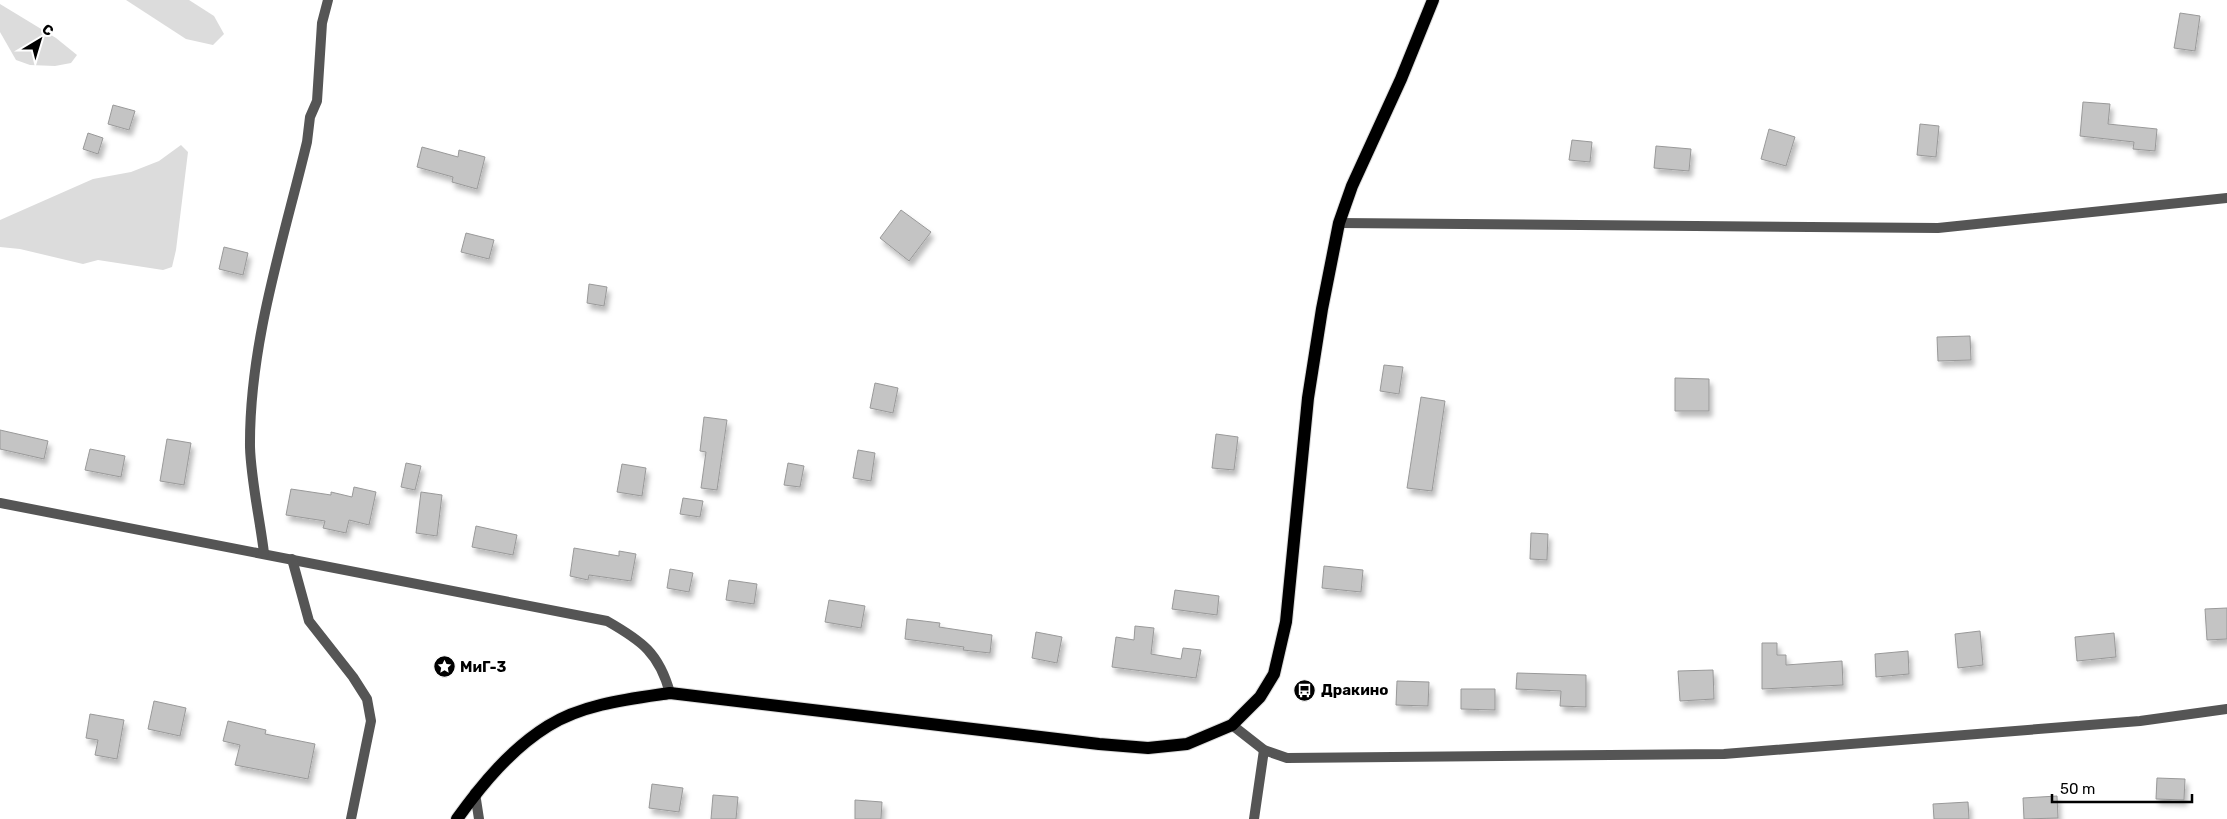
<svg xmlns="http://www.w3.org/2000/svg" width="2227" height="819" font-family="Rubik,sans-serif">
<defs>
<filter id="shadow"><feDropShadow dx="3" dy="5.5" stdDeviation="2.5" flood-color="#0004"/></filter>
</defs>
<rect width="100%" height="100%" fill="#fff"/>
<g fill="#dcdcdc">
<path d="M 126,0 L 189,0 L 214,16 L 224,34 L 213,45 L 186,39 Z"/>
<path d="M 0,4 L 56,38 L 77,55 L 71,63 L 55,66 L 30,65 L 16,60 L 0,32 Z"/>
<path d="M 181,145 L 188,152 L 176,250 L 172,267 L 163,270 L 98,260 L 83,264 L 20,249 L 0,247 L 0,220 L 93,179 L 131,172 L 159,161 Z"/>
</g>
<g fill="#c4c4c4" stroke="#999" filter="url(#shadow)">
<path d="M 2180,13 L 2200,16 L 2195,51 L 2174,48 Z"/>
<path d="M 2083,102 L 2110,104 L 2108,124 L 2157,129 L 2155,151 L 2133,149 L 2134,142 L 2080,136 Z"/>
<path d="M 113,105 L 135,111 L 129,130 L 108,124 Z"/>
<path d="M 1920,124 L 1939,126 L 1936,157 L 1917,155 Z"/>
<path d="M 1769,129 L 1795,137 L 1786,166 L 1761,159 Z"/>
<path d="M 88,133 L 103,138 L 98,154 L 83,149 Z"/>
<path d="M 1572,140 L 1592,142 L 1590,162 L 1569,160 Z"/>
<path d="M 1656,146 L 1691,149 L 1689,171 L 1654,168 Z"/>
<path d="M 422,147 L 458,157 L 459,150 L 485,157 L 477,189 L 452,182 L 453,177 L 417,167 Z"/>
<path d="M 901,210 L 931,232 L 909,261 L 880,238 Z"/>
<path d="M 466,233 L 494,240 L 489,259 L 461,252 Z"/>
<path d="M 224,247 L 248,253 L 243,275 L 219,269 Z"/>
<path d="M 589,284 L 607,287 L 604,306 L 587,303 Z"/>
<path d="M 1970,336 L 1971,360 L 1938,361 L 1937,337 Z"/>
<path d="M 1384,365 L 1403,367 L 1399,394 L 1380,391 Z"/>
<path d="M 1675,378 L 1709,379 L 1709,411 L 1675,411 Z"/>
<path d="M 875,383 L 898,388 L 893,413 L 870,408 Z"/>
<path d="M 1421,397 L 1445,401 L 1432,491 L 1407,488 Z"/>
<path d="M 704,417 L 727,420 L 717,490 L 701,488 L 706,452 L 700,451 Z"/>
<path d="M 0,430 L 48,441 L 44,459 L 0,449 Z"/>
<path d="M 1216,434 L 1238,437 L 1234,470 L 1212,468 Z"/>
<path d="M 167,439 L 191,443 L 184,485 L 160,481 Z"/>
<path d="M 90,449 L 125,456 L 121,477 L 85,470 Z"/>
<path d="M 858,450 L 875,453 L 871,481 L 853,478 Z"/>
<path d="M 406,463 L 421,466 L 415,490 L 401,487 Z"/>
<path d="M 788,463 L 804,466 L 800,487 L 784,485 Z"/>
<path d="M 622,464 L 646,468 L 642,496 L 617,492 Z"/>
<path d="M 354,487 L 376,492 L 369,525 L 349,520 L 346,533 L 323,528 L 325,521 L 286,515 L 291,489 L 331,495 L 331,492 L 352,497 Z"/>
<path d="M 421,492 L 442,495 L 437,536 L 416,533 Z"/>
<path d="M 683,498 L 703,501 L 700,517 L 680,514 Z"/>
<path d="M 476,526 L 517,535 L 513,555 L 472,547 Z"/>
<path d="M 1531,533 L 1548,534 L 1547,560 L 1530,559 Z"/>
<path d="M 574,548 L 619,556 L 619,551 L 636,554 L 631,581 L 589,575 L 588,580 L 570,576 Z"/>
<path d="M 1324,566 L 1363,570 L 1361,592 L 1322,588 Z"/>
<path d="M 670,569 L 693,573 L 689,592 L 667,588 Z"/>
<path d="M 729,580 L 757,584 L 754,604 L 726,600 Z"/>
<path d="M 1175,590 L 1219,596 L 1217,615 L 1172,609 Z"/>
<path d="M 829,600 L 865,606 L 861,628 L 825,622 Z"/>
<path d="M 2227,608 L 2227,639 L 2207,640 L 2205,609 Z"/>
<path d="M 907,619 L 940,623 L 939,627 L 992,635 L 990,653 L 963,650 L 964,647 L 905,639 Z"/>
<path d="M 1135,626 L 1154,628 L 1151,654 L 1181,659 L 1183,648 L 1201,650 L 1196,678 L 1112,667 L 1116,637 L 1134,640 Z"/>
<path d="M 1980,631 L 1983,665 L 1958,668 L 1955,634 Z"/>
<path d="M 1036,632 L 1062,637 L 1057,663 L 1032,658 Z"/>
<path d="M 2114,633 L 2116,657 L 2077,661 L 2075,637 Z"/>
<path d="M 1762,643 L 1777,643 L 1777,655 L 1786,655 L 1786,665 L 1842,661 L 1843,685 L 1762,689 Z"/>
<path d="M 1908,651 L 1909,674 L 1876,677 L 1875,654 Z"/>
<path d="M 1713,670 L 1714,699 L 1680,701 L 1678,671 Z"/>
<path d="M 1517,673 L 1586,675 L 1586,707 L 1560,706 L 1561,691 L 1516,689 Z"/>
<path d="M 1397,681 L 1429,682 L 1428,706 L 1396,705 Z"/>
<path d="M 1461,689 L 1495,689 L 1495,710 L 1461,709 Z"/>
<path d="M 154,701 L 186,708 L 180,736 L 148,729 Z"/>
<path d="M 90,714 L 124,720 L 117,759 L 95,755 L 98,740 L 86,738 Z"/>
<path d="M 228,721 L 266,730 L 265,734 L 315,744 L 308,779 L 235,765 L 240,745 L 223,741 Z"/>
<path d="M 2157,778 L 2185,779 L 2184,800 L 2156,799 Z"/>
<path d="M 652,784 L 683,788 L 679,812 L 649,808 Z"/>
<path d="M 713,795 L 738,797 L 736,819 L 711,819 Z"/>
<path d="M 2057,796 L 2058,818 L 2024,819 L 2023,798 Z"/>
<path d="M 855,800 L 882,802 L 881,819 L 855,819 Z"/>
<path d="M 1968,802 L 1969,819 L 1934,819 L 1933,804 Z"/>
</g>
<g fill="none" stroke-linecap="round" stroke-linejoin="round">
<defs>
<path id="primary" d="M 457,819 C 482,784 511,749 548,726 C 583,704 629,699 670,693 L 1099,744 L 1148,748 L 1187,744 L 1232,725 L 1260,697 L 1274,674 L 1286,622 L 1308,398 L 1322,309 L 1339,223 L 1352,186 L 1401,79 L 1433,0"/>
</defs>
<use href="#primary" stroke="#dbdbdb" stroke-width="14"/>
<g stroke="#555" stroke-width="10">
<path d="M 1339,223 L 1938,228 L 2227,198"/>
<path d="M 0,503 L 607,621 C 642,641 659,653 670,693"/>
<path d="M 264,553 C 260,520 251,480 250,447 C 249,344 283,242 307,142 L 310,117 L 317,101 L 322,23 L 328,0"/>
<path d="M 292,559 L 309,621 L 353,677 L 367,699 L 371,721 L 351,819"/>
<path d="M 1232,725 L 1264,750 L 1287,758 L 1724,754 L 2140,721 L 2227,709"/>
<path d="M 475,793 L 479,819"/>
<path d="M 1254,819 L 1264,750"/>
</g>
<use href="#primary" stroke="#000" stroke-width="12"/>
</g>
<defs>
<symbol id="sight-disc" viewBox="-11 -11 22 22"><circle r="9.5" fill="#000" stroke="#fff"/><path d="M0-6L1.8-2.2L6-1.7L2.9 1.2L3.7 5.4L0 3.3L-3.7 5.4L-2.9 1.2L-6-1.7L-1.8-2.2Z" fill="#fff"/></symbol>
<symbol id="bus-disc" viewBox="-11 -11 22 22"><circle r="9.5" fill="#000" stroke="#fff"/><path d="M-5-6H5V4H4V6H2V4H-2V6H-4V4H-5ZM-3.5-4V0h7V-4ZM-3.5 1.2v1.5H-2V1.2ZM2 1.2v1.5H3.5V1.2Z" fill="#fff"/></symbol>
</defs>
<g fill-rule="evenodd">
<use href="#sight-disc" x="432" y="654" width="25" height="25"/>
<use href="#bus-disc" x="1292" y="678" width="25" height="25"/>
</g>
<g text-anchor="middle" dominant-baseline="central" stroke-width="4.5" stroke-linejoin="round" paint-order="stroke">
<g font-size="15" font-weight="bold" fill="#000" stroke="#fff" text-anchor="start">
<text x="460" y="667">МиГ-3</text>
<text x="1321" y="690">Дракино</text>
</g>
</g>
<g transform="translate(40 40) rotate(38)" stroke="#ffffff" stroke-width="4" paint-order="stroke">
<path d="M0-4L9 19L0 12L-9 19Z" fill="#000000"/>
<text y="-8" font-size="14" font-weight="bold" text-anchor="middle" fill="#000000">С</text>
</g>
<path d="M2052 794v8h140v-8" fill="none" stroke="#000000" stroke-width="2.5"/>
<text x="2060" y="794" font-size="15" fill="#000000" stroke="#ffffff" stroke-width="4" paint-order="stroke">50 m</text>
</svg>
